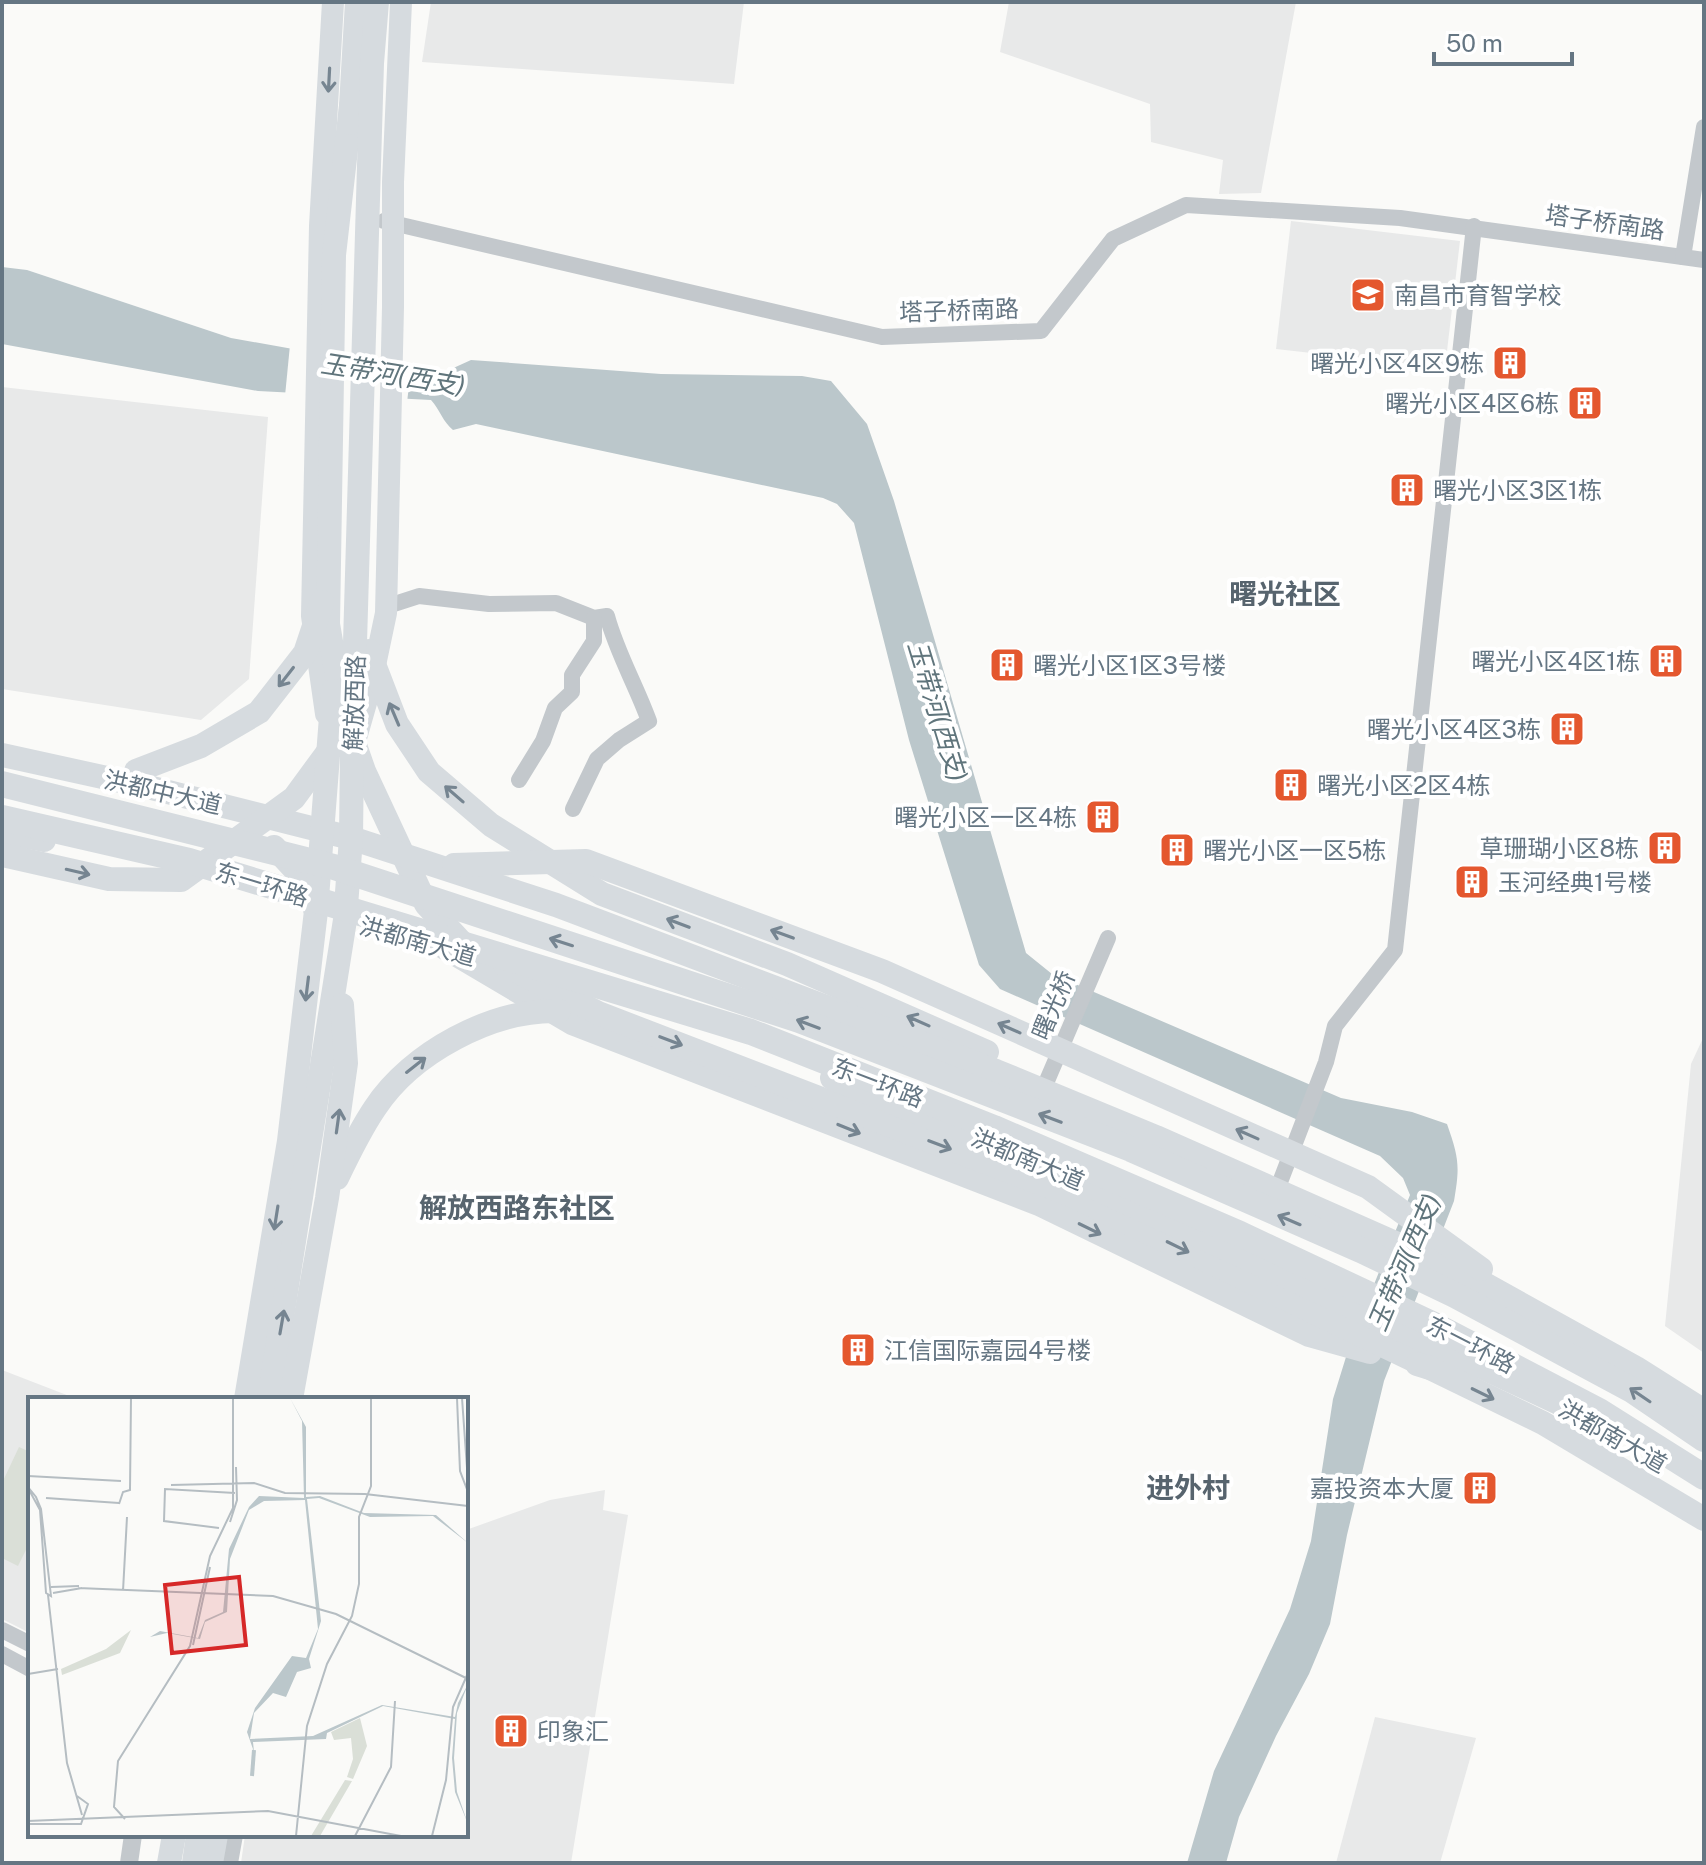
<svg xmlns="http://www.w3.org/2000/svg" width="1706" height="1865" font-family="'Public Sans','Noto Sans SC',sans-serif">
<rect width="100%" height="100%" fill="#fafaf8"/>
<g fill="#e8e9e9">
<path d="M 431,2 L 744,2 L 734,84 L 422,62 Z"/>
<path d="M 1009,2 L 1296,2 L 1261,193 L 1219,194 L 1223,160 L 1151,142 L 1150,104 L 1000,52 Z"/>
<path d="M 1291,221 L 1460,241 L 1445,368 L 1276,349 Z"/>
<path d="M 2,387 L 268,417 L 249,679 L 201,720 L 2,689 Z"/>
<path d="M 1704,1036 L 1704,1353 L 1665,1326 L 1691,1064 Z"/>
<path d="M 2,1370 L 77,1399 L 30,1399 L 30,1633 L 2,1619 Z"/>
<path d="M 605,1490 L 603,1510 L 628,1515 L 571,1863 L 241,1863 L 245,1835 L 466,1835 L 466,1530 L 550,1500 Z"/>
<path d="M 1375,1717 L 1476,1738 L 1440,1863 L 1336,1863 Z"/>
</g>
<path fill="#dadfd7" d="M 19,1447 L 30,1452 L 30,1542 L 18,1566 L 2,1558 L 2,1483 Z"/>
<path fill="#bbc7cb" d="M 2,267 L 27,270 L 231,338 L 438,375 L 471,360 L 661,374 L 802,376 L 831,381 L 867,424 L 894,501 L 1026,953 L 1052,974 L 1341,1098 L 1412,1112 L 1447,1124 C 1459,1158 1460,1166 1454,1201 L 1384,1381 L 1347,1535 L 1330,1624 L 1309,1674 L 1276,1736 L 1239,1817 L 1226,1863 L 1187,1863 L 1214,1771 L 1290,1609 L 1311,1541 L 1333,1399 L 1350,1344 L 1410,1195 L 1403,1178 L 1380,1156 L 1000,989 L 979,965 L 909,740 L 854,523 L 837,504 L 823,498 L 476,424 L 453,430 C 443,422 440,410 431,400 L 258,391 L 2,344 Z"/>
<path fill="#fafaf8" d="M 290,345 L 411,366 L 407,403 L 285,396 Z"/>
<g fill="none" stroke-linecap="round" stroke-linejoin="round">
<g stroke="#c3c8cc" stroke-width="16">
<path d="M 384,221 L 882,337 L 1041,331 L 1113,239 L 1186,205 L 1400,218 L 1704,260"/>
<path d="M 1683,257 L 1704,127"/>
<path d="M 385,607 L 419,596 L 489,604 L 556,603 L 594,618 L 607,616 C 617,653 636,685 649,721 L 619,740 L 597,759 L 573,809"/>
<path d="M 519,780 L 543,741 L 555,708 L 572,692 L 572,675 L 594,641 L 594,618"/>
<path d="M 1043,1090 L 1108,938"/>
<path d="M 1277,1190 L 1326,1062 L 1335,1026 L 1395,950 L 1474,226"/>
<path d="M 2,1630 L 30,1644"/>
<path d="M 2,1654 L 30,1669"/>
</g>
<g stroke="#c3c8cc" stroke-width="18">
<path d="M 129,1863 L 133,1835"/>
<path d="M 229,1863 L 234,1835"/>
</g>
<g stroke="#d6dbdf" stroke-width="22">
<path d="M 326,714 L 312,616 L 320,226 L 333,2"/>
<path d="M 352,752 L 370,689 L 386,613 L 393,307 L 393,182 L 401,2"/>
<path d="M 212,1863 L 217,1835"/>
</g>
<g stroke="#d6dbdf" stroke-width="24">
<path d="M 351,106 L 334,255 L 328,624 L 343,711 L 364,771 L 426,904 L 462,943 L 469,946"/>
<path d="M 350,123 L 357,2"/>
<path d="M 369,651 L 397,724 L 429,772 L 491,825 L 602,894 L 787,964 L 987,1052"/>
<path d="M 353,711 L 372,63 L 377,2"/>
<path d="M 2,755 L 148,787 L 351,838 L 556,905 L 996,1071 L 1156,1137 L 1472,1277 L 1636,1368 L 1704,1411"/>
<path d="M 136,771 L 201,746 L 259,712 L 305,653 L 322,602"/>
<path d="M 2,832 L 44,840"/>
<path d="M 274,847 L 300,875 L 315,909"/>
<path d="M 2,855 L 109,879 L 181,880 L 294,798 L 330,749"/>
<path d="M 454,865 L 586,861 L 882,971 L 1368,1187 L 1481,1269"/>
<path d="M 445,948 L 572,1023 L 1039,1204 L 1309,1335 L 1370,1352"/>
<path d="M 505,965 L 598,1013 L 1066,1193 L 1430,1368"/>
<path d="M 832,1078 L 1026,1156 L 1561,1404"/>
<path d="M 337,1178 C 348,1155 360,1130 375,1108 C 411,1053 492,1009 559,1011"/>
<path d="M 1417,1364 L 1430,1368 L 1543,1423 L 1704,1519"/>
<path d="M 246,1399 L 289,1141 L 316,911 L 333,691"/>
<path d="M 269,1399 L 345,920 L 351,838 L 352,752"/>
<path d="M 291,1399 L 327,1198 L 346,1063 L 342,1005"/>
<path d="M 169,1863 L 174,1835"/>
<path d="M 194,1863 L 198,1835"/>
</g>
<g stroke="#d6dbdf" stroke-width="26">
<path d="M 2,784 L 334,867 L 799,1020 L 1131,1149 L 1361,1250 L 1455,1295 L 1632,1390 L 1704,1439"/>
<path d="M 2,818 L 189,861 L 751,1032 L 994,1128 L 1240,1234 L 1434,1325 L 1599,1411 L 1704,1477"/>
</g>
</g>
<defs><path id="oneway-shaft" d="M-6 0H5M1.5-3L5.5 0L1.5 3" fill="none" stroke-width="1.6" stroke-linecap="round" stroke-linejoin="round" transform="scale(2)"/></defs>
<g stroke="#768591">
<use href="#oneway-shaft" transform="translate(329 80) rotate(93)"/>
<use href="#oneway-shaft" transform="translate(286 677) rotate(128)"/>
<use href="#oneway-shaft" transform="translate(394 714) rotate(-113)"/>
<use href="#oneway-shaft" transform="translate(454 794) rotate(-139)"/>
<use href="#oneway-shaft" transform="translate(78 872) rotate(13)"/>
<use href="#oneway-shaft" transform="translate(678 923) rotate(-159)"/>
<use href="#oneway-shaft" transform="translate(782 934) rotate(-160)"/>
<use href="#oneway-shaft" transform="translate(561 942) rotate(-162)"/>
<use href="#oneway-shaft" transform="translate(307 989) rotate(97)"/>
<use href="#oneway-shaft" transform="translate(918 1021) rotate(-156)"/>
<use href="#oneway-shaft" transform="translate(808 1024) rotate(-159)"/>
<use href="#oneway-shaft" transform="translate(1009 1028) rotate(-156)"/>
<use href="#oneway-shaft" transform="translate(671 1041) rotate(21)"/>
<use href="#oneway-shaft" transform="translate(416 1065) rotate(-38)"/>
<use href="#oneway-shaft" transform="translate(1050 1118) rotate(-159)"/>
<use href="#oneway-shaft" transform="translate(338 1121) rotate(-82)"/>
<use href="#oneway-shaft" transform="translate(849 1129) rotate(22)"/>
<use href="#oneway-shaft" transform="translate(1247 1134) rotate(-156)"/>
<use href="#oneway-shaft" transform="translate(940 1145) rotate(21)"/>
<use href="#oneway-shaft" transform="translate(276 1218) rotate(99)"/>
<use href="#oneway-shaft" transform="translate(1289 1220) rotate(-157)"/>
<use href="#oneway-shaft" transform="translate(1090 1229) rotate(26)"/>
<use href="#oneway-shaft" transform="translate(1178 1247) rotate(26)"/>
<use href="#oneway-shaft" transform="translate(282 1322) rotate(-80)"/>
<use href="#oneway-shaft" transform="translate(1483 1394) rotate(26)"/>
<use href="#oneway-shaft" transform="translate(1640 1395) rotate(-146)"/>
</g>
<defs>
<symbol id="school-square" viewBox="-11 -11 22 22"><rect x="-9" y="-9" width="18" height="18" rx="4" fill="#e4572e" stroke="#fff"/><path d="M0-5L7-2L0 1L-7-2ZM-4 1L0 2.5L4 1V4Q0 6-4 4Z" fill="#fff"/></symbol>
<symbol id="building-square" viewBox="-11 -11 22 22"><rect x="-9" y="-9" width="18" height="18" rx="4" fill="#e4572e" stroke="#fff"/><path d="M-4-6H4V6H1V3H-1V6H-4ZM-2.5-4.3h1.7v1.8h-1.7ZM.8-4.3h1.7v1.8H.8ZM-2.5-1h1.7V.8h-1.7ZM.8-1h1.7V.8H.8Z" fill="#fff"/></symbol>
</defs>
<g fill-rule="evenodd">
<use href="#school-square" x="1348" y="275" width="40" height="40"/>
<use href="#building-square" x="1490" y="343" width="40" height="40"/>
<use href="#building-square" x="1565" y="383" width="40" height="40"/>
<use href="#building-square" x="1387" y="470" width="40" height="40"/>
<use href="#building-square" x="1646" y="641" width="40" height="40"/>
<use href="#building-square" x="987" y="645" width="40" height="40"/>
<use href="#building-square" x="1547" y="709" width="40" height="40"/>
<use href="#building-square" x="1271" y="765" width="40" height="40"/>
<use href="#building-square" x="1083" y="797" width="40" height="40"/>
<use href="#building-square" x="1645" y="828" width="40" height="40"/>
<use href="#building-square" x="1157" y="830" width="40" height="40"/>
<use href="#building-square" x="1452" y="862" width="40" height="40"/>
<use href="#building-square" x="838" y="1330" width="40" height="40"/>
<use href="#building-square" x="1460" y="1468" width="40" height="40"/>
<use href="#building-square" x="491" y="1711" width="40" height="40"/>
</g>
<g text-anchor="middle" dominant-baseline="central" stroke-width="8" stroke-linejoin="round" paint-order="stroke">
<g font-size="24" fill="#657683" stroke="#fff">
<text transform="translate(1605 222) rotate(8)">塔子桥南路</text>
<text transform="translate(959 310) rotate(-2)">塔子桥南路</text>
<text transform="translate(354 703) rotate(-88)">解放西路</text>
<text transform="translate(163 792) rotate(13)">洪都中大道</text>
<text transform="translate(262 884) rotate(17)">东一环路</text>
<text transform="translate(418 941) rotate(16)">洪都南大道</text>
<text transform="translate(1053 1005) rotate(-67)">曙光桥</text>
<text transform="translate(878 1082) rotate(21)">东一环路</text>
<text transform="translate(1028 1159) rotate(23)">洪都南大道</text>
<text transform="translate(1471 1344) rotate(27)">东一环路</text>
<text transform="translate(1613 1436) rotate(30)">洪都南大道</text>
</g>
<g font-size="24" fill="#657683" stroke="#fff" text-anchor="start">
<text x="1394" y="295">南昌市育智学校</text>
<text x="1484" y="363" text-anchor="end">曙光小区4区9栋</text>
<text x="1559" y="403" text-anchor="end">曙光小区4区6栋</text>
<text x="1433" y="490">曙光小区3区1栋</text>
<text x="1640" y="661" text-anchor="end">曙光小区4区1栋</text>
<text x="1033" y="665">曙光小区1区3号楼</text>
<text x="1541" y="729" text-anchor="end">曙光小区4区3栋</text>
<text x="1317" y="785">曙光小区2区4栋</text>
<text x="1077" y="817" text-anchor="end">曙光小区一区4栋</text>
<text x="1639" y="848" text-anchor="end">草珊瑚小区8栋</text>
<text x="1203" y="850">曙光小区一区5栋</text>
<text x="1498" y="882">玉河经典1号楼</text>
<text x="884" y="1350">江信国际嘉园4号楼</text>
<text x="1454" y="1488" text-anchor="end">嘉投资本大厦</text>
<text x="537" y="1731">印象汇</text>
</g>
<g font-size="26" font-style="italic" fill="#60757c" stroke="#fff">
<text transform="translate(393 374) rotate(9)">玉带河(西支)</text>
<text transform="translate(938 711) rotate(73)">玉带河(西支)</text>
<text transform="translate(1404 1262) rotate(-67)">玉带河(西支)</text>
</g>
<g font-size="28" font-weight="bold" fill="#57646e" stroke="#fff">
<text x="1285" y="593">曙光社区</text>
<text x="517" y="1207">解放西路东社区</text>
<text x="1188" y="1487">进外村</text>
</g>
</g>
<g transform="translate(28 1397)">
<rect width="440" height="440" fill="#fafaf8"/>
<path d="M 103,233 L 92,256 L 34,278 L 33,272 L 78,252 ZM 332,321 L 339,349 L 325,382 L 319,380 L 325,362 L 323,341 L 306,343 L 303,335 ZM 317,383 L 324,384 L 292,439 L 283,439 Z" fill="#dadfd7"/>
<path d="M 262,1 L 278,30 L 278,100 L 292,99 L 336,116 L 408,118 L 440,146 L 405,119 L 342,120 L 291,101 L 279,102 L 293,224 L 281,262 L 283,271 L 269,275 L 258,300 L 245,296 L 226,316 L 222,342 L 285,339 L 354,308 L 427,320 L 430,306 L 440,287 L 429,316 L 426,361 L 429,395 L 440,427 L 427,395 L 424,361 L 427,322 L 355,309 L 299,336 L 298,342 L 225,345 L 226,355 L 219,335 L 227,311 L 264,259 L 278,261 L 290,232 L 277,103 L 236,104 L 221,113 L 202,162 L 199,215 L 177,225 L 172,242 L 139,236 L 122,240 L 132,234 L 170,241 L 177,223 L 195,215 L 201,152 L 221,110 L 231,99 L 276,101 L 274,24 Z" fill="#bbc7cb"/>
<path fill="none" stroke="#bbc7cb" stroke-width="4" d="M 224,379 L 226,353"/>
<path fill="none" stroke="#b5bdc2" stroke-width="2" d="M 429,1 L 432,74 L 440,95M 434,1 L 440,85M 0,79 L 93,84M 143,88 L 226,86 L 257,96 L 337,97 L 440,109M 0,90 L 8,100 L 13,112 L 23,199 L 18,196 L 12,113 L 0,91M 18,101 L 91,106M 91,107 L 95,95 L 102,93 L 103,1M 202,125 L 209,103 L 208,70M 191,131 L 136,124 L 137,92 L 207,96M 23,190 L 51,189M 50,191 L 245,199 L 308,217 L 440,282M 95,194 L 99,120M 25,196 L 54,191M 20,198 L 39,366 L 54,418M 165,248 L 182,170M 0,277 L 30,272M 97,422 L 86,410 L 90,364 L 162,249 L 182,159 L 205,111 L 205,1M 0,424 L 240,414 L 373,439M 0,427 L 53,427 L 60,407 L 49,399M 268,439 L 279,329 L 299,267 L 324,219 L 331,187 L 331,120 L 343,89 L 343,1M 327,439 L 363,370 L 367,304M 404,439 L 418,383 L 425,310 L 440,276"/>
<path fill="#d62828" fill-opacity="0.15" stroke="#d62828" stroke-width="4" d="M 211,180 L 218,248 L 144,256 L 137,188 Z"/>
<rect width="440" height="440" fill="none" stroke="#657683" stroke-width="4"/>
</g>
<rect width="1706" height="1865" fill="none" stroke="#657683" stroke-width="8"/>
<path d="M1434 52v12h138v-12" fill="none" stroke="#657683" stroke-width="4"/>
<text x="1446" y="52" font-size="24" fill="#657683" stroke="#ffffff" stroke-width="6" paint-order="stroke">50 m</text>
</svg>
